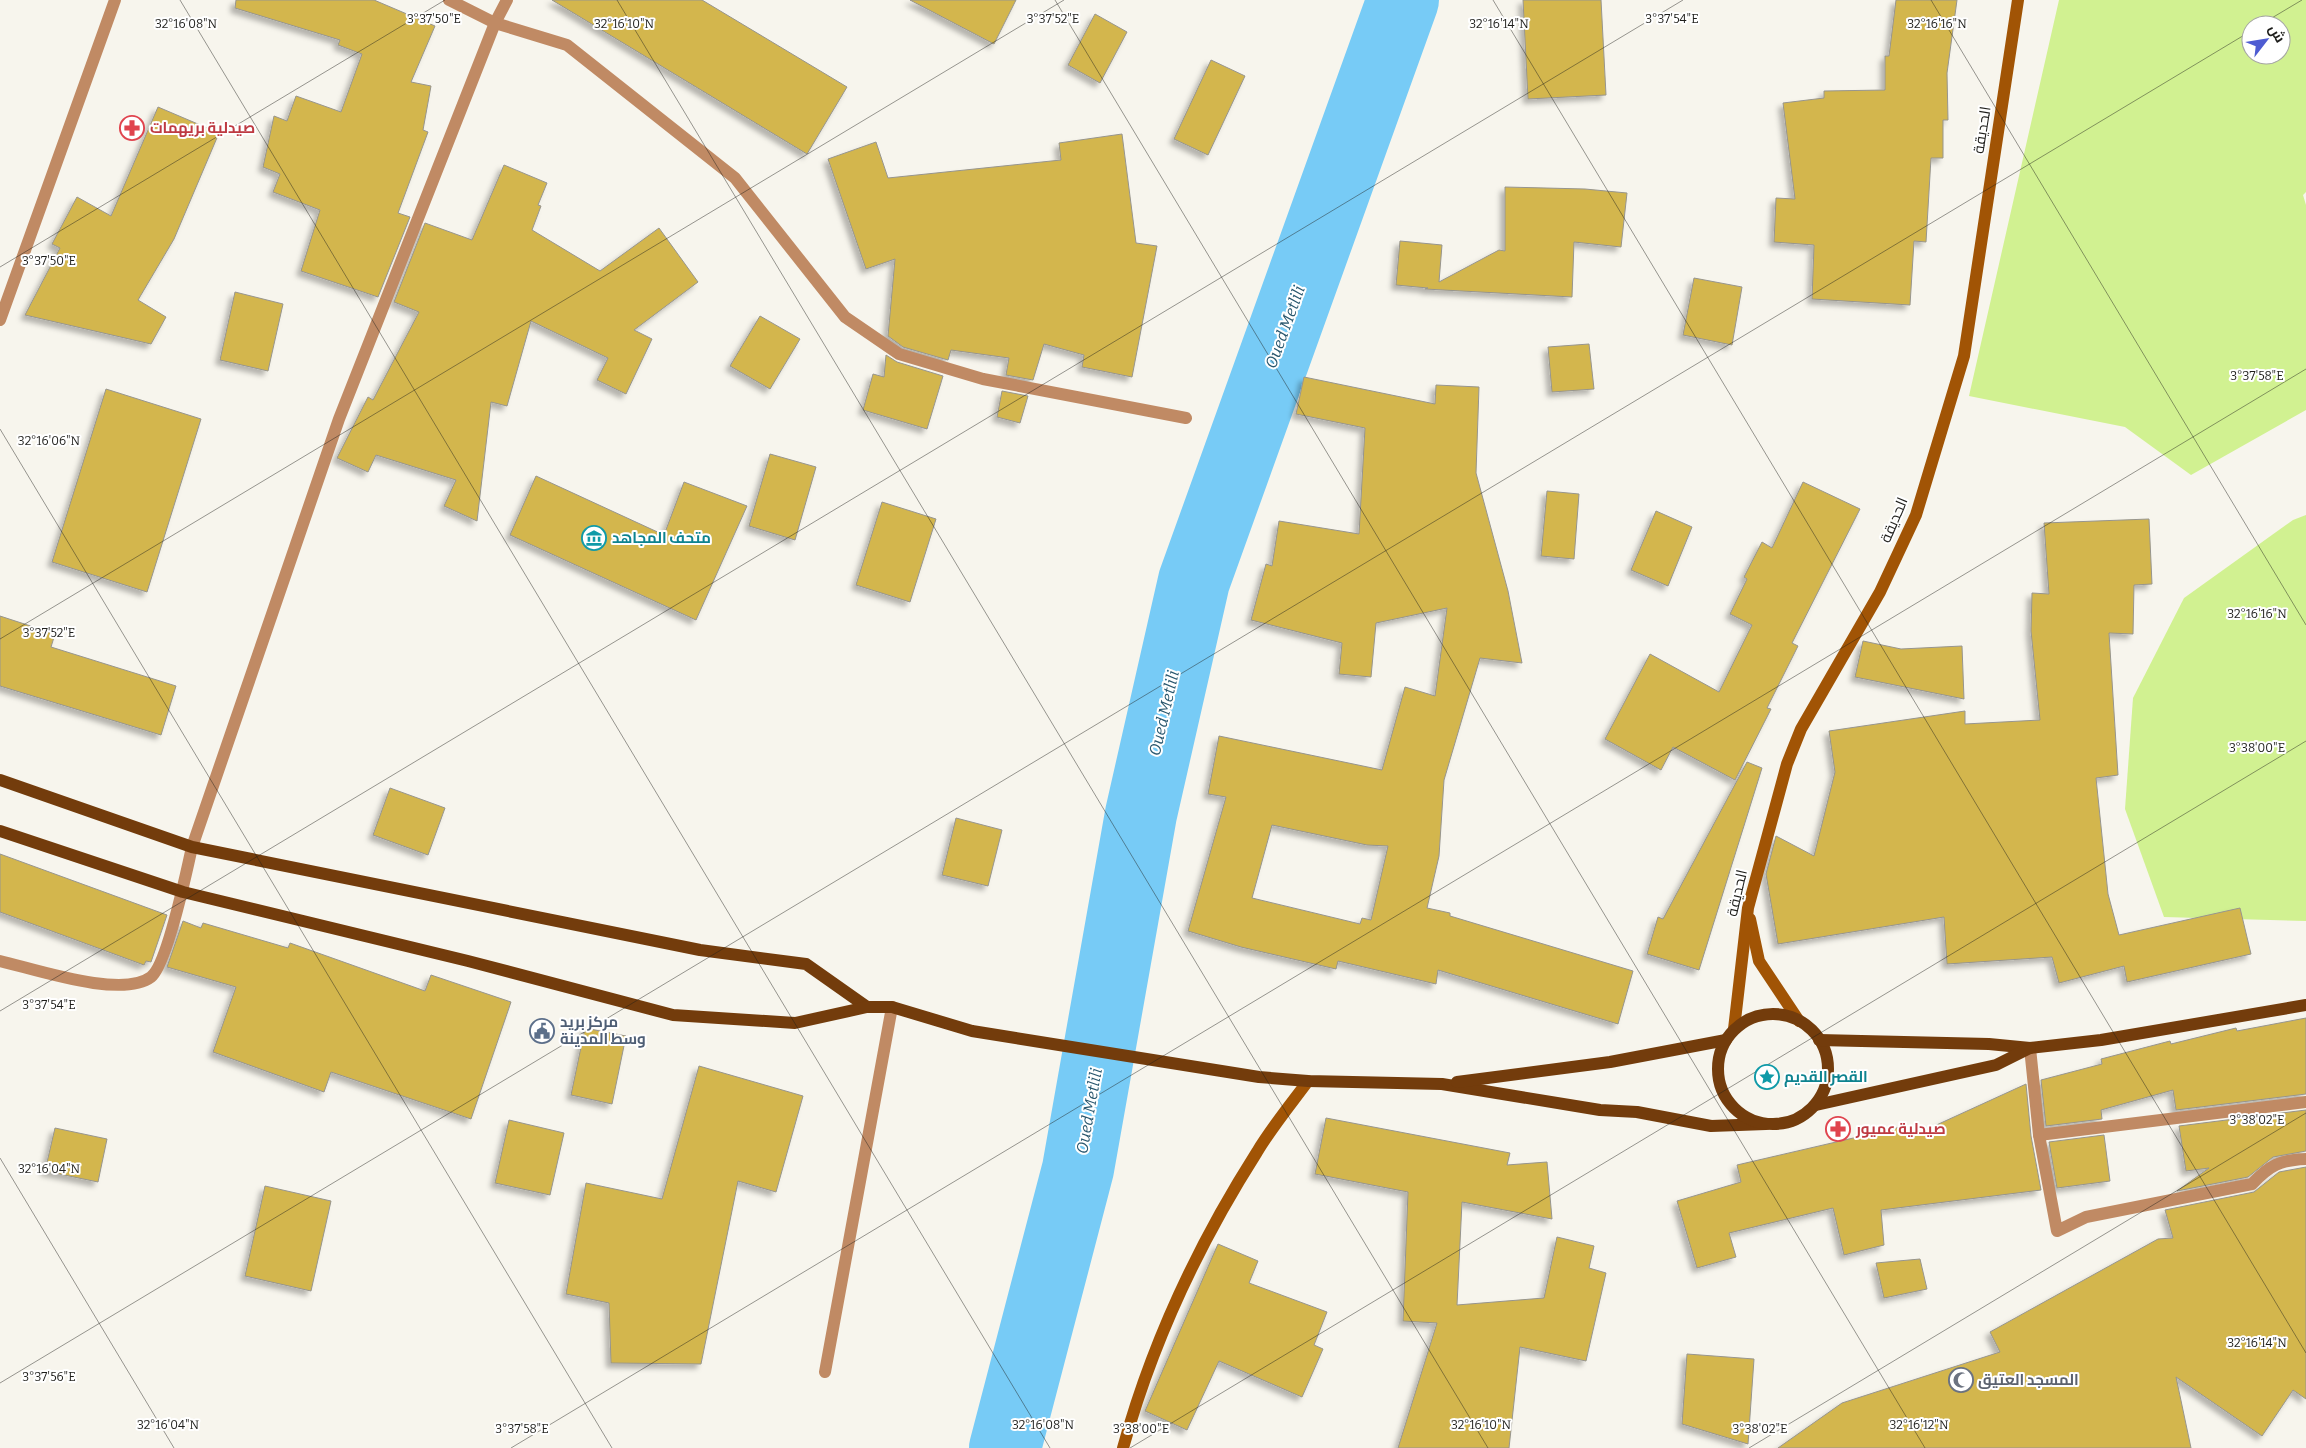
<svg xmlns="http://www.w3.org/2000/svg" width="2306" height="1448" font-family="Bitter,Cairo,serif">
<defs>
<filter id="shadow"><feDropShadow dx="-4.5" dy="4.5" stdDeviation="2.5" flood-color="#0004"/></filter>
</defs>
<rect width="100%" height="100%" fill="#f7f5ed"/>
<g fill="#d1f191" fill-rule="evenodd">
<path d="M 2059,0 L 2306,0 L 2306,192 L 2303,195 L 2306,205 L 2306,410 L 2191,475 L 2125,427 L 1969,396 ZM 2251,25 L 2281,25 L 2281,55 L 2251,55 Z"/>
<path d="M 2306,515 L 2306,921 L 2164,917 L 2125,809 L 2133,698 L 2184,598 L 2293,520 Z"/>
</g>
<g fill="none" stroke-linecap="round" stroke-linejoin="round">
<path stroke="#77cbf6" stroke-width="72" d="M 1005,1448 L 1078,1169 L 1141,814 L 1194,581 L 1403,0"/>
</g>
<g fill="#d3b64d" stroke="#97958e" fill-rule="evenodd" filter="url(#shadow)">
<path d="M 236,0 L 374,0 L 435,26 L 411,82 L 431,86 L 423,130 L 428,132 L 398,213 L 410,217 L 378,297 L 301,271 L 320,210 L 273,192 L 280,174 L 263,167 L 274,116 L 287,121 L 296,96 L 341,112 L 362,54 L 338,45 L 340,40 L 235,8 Z"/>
<path d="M 552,0 L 702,0 L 847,87 L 807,154 Z"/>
<path d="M 910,0 L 1016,0 L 994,44 Z"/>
<path d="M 1523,0 L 1601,0 L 1606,95 L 1528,99 Z"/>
<path d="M 1896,0 L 1957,0 L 1947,73 L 1948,120 L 1943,120 L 1943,158 L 1931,158 L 1926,242 L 1914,241 L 1910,305 L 1812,299 L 1814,245 L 1774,242 L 1776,198 L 1795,199 L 1783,103 L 1824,98 L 1824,91 L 1885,90 L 1885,56 L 1889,56 Z"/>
<path d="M 1095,14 L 1127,32 L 1100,83 L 1068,65 Z"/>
<path d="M 1211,60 L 1245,76 L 1208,155 L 1174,139 Z"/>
<path d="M 158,107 L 219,133 L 174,239 L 138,300 L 166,317 L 151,344 L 25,315 L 60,248 L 52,244 L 77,197 L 111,216 Z"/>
<path d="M 1122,134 L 1136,243 L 1157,246 L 1132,377 L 1082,367 L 1084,355 L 1044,344 L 1033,380 L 1006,375 L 1009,358 L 951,350 L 948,360 L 903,347 L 888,336 L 895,259 L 866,269 L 828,159 L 876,142 L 888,178 L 1061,160 L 1059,143 Z"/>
<path d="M 504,165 L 547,183 L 538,205 L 541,206 L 532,230 L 600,271 L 659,228 L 698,282 L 634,330 L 652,339 L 626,394 L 597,380 L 608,358 L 531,321 L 507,406 L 491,402 L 477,521 L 444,506 L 456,480 L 376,455 L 368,472 L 337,458 L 368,397 L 373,400 L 419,312 L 394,302 L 425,223 L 472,240 Z"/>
<path d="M 1505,187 L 1585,189 L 1627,193 L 1621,247 L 1574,242 L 1572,297 L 1425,289 L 1428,288 L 1396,285 L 1400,241 L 1442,245 L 1439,282 L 1499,250 L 1505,251 Z"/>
<path d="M 1694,278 L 1742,287 L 1732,345 L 1683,335 Z"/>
<path d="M 235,292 L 283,304 L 268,371 L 220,360 Z"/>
<path d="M 760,316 L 800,339 L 770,389 L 730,366 Z"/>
<path d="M 1589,344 L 1594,389 L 1552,392 L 1548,347 Z"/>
<path d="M 886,355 L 897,362 L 943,376 L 927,429 L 863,410 L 873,374 L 884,377 Z"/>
<path d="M 1304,377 L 1435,404 L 1436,385 L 1479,387 L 1476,473 L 1508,591 L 1522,663 L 1480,658 L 1444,780 L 1439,856 L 1427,908 L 1450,913 L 1450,916 L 1633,971 L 1618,1024 L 1438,970 L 1436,984 L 1338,961 L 1336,969 L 1241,947 L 1188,931 L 1226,797 L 1208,794 L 1219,736 L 1382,770 L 1405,687 L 1435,696 L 1447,608 L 1376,623 L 1371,677 L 1339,674 L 1342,643 L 1251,620 L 1266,564 L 1272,566 L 1279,521 L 1359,534 L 1365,428 L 1296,414 ZM 1272,825 L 1367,845 L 1388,846 L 1371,920 L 1362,918 L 1360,924 L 1252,898 Z"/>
<path d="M 106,389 L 201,419 L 147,592 L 52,562 Z"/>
<path d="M 1002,391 L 1028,396 L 1020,423 L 997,417 Z"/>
<path d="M 770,454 L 816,467 L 795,540 L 749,526 Z"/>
<path d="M 536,476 L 664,535 L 684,482 L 747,506 L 696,620 L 510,535 Z"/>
<path d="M 1803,482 L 1860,509 L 1792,643 L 1798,646 L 1767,708 L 1771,709 L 1735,780 L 1673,747 L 1661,770 L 1605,739 L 1650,654 L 1719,692 L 1752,625 L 1730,614 L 1747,579 L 1744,577 L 1762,542 L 1772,548 Z"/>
<path d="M 1547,491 L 1579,494 L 1574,559 L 1541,556 Z"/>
<path d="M 882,502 L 936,519 L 910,602 L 856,585 Z"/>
<path d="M 1656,511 L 1692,527 L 1668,586 L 1631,570 Z"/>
<path d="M 2149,519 L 2152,584 L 2134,585 L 2133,634 L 2109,633 L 2118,775 L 2096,778 L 2108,894 L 2119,935 L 2240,908 L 2251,954 L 2127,982 L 2124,966 L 2059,983 L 2052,957 L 1947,964 L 1944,917 L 1778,944 L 1766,874 L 1776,836 L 1814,856 L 1835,772 L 1829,731 L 1965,711 L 1965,724 L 2040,720 L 2031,631 L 2032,593 L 2049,594 L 2044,523 Z"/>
<path d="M 0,616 L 55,634 L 51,647 L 176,686 L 161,735 L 0,686 Z"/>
<path d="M 1863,641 L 1901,649 L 1962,646 L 1964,699 L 1855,677 Z"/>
<path d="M 1747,762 L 1762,768 L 1699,970 L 1647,954 L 1658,917 L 1663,919 Z"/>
<path d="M 390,788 L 445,808 L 428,855 L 373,835 Z"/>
<path d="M 956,818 L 1002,830 L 988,886 L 942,875 Z"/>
<path d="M 0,854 L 167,915 L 151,962 L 146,961 L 144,965 L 0,912 Z"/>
<path d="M 183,921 L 201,928 L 203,923 L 288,948 L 290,943 L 425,991 L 431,975 L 511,1002 L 471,1119 L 331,1072 L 324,1092 L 213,1052 L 236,987 L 167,967 Z"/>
<path d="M 2306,1018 L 2306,1094 L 2176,1110 L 2173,1090 L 2101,1110 L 2102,1119 L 2046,1126 L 2041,1080 L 2102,1064 L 2101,1059 L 2170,1041 L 2171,1044 L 2236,1028 L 2237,1031 Z"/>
<path d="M 585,1028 L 626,1036 L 612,1104 L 571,1095 Z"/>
<path d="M 699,1066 L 803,1096 L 776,1192 L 738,1181 L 701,1364 L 611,1363 L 609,1303 L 566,1294 L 586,1183 L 662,1199 Z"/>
<path d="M 2026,1084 L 2031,1136 L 2041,1190 L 1881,1210 L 1884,1245 L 1844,1255 L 1833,1208 L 1729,1233 L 1736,1257 L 1697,1268 L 1677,1201 L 1741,1182 L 1737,1165 L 1905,1126 L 1908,1138 Z"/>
<path d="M 2306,1110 L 2306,1151 L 2273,1157 L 2248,1177 L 2177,1191 L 2209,1168 L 2186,1171 L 2179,1126 Z"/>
<path d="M 1326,1118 L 1510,1153 L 1507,1165 L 1547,1162 L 1552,1219 L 1462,1202 L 1457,1305 L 1544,1298 L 1557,1237 L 1594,1246 L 1589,1268 L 1606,1273 L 1586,1361 L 1520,1347 L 1509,1448 L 1398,1448 L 1437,1323 L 1403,1321 L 1408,1192 L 1315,1174 Z"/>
<path d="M 509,1120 L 564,1133 L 550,1195 L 495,1183 Z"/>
<path d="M 55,1128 L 107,1139 L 98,1182 L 45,1171 Z"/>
<path d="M 2104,1135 L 2110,1181 L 2057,1188 L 2049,1142 Z"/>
<path d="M 2306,1167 L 2306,1399 L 2293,1390 L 2262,1436 L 2176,1377 L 2191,1448 L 1778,1448 L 1842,1403 L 2000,1352 L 1990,1332 L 2158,1239 L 2173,1238 L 2165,1210 L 2254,1192 L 2279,1172 Z"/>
<path d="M 265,1186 L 331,1201 L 311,1291 L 245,1276 Z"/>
<path d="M 1218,1244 L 1258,1261 L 1249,1283 L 1327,1312 L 1314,1345 L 1323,1349 L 1302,1397 L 1219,1361 L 1187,1430 L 1145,1411 Z"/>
<path d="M 1920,1259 L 1927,1289 L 1884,1298 L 1876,1263 Z"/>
<path d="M 1687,1354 L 1754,1359 L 1748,1444 L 1682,1424 Z"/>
</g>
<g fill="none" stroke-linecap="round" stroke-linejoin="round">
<g stroke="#c08a64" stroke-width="12">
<path d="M 495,23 L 507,0"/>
<path d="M 2030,1048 L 2039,1135 L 2057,1231 L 2086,1217 L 2252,1184 C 2270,1165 2280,1160 2306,1159"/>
<path d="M 2039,1135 L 2306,1102"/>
<path d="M 825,1372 L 892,1007"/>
</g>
<g stroke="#c08a64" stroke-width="12">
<path d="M 449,0 L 495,23 L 567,45 L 735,178 L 845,317 L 899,354 L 983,379 L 1186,418"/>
<path d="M 0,320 L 115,0"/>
<path d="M 0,961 C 35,969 122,999 151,977 C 167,965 187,870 192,847 L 339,419 L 495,23"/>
</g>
<g stroke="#a15405" stroke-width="12">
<path d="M 1750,919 L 1759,961 L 1799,1021"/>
<path d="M 1734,1029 L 1748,908 L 1787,764 L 1801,729 L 1880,592 L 1916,515 L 1964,356 L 2018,0"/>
<path d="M 1123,1448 C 1152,1343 1199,1243 1257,1152 C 1272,1127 1291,1104 1308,1081"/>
</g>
<g stroke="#733c0c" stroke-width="12">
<path d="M 0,780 L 192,847 L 700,950 L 806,964 L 867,1007"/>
<path d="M 0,831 L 183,892 L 468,961 L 673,1015 L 795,1023 L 867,1007 L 892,1007 L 972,1031 L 1259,1077 L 1308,1081 L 1442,1084 L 1600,1110 L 1637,1112 L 1711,1126 L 1766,1124"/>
<circle cx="1773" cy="1069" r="55"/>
<path d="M 1819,1040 L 1989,1044 L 2030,1048 L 2101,1040 L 2306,1005"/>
<path d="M 1457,1082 L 1610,1062 L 1726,1040"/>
<path d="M 1816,1105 L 1996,1065 L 2030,1048"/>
</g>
</g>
<path fill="none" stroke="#1e1e1b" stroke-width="1" stroke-opacity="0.45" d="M 180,0 L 1050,1448M 617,0 L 1488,1448M 1055,0 L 1925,1448M 1493,0 L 2306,1353M 1931,0 L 2306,625M 2260,25 L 2302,0M 0,267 L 445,0M 0,429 L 612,1448M 0,639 L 1064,0M 0,1011 L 1683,0M 0,1158 L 174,1448M 0,1383 L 2251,31M 511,1448 L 2306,369M 1130,1448 L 2306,741M 1749,1448 L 2306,1113"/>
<defs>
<symbol id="pharmacy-ring" viewBox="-11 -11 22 22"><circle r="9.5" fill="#fff" stroke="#e0444e" stroke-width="1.5"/><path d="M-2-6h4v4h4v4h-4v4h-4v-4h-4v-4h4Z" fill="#e0444e"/></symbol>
<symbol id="museum-ring" viewBox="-11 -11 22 22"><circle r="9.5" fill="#fff" stroke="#0f9aa8" stroke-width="1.5"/><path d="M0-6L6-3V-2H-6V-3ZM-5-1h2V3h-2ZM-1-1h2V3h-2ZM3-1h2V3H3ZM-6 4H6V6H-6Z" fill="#0f9aa8"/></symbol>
<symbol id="civic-ring" viewBox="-11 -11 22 22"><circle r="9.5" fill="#fff" stroke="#5c6f8a" stroke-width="1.5"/><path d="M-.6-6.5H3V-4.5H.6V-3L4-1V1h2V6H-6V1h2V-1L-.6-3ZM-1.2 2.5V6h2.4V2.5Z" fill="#5c6f8a"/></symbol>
<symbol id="sight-ring" viewBox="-11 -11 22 22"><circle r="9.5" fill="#fff" stroke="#0f9aa8" stroke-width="1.5"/><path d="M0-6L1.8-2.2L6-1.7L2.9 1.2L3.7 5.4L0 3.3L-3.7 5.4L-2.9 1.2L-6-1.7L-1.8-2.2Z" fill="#0f9aa8"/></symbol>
<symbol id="mosque-ring" viewBox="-11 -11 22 22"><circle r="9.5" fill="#fff" stroke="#6b7280" stroke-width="1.5"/><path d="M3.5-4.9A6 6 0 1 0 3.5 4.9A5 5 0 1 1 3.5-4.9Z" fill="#6b7280"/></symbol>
</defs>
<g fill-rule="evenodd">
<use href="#pharmacy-ring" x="118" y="114" width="28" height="28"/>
<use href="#museum-ring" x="580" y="524" width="28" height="28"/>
<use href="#civic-ring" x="528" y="1017" width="28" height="28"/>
<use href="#sight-ring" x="1753" y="1063" width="28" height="28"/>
<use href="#pharmacy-ring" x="1824" y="1115" width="28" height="28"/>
<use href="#mosque-ring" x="1947" y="1366" width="28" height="28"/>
</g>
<g text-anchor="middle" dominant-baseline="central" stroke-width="4" stroke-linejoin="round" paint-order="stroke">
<g font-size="15" font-weight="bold" fill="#be3a42" stroke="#fff" text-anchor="start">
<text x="150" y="128">صيدلية بريهمات</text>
<text x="1856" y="1129">صيدلية عميور</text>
</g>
<g font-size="15" fill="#1e1e1b" stroke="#fff">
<text transform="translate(1982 130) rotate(-81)">الحديقة</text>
<text transform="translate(1894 520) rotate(-67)">الحديقة</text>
<text transform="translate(1737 893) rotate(-77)">الحديقة</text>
</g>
<g font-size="15" font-weight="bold" fill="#0d838f" stroke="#fff" text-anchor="start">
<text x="612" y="538">متحف المجاهد</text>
<text x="1784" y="1077">القصر القديم</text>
</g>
<g font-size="15" font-weight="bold" fill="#4e5e75" stroke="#fff" text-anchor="start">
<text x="560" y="1022">مركز بريد<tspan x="560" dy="17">وسط المدينة</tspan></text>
</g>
<g font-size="15" font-weight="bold" fill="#5b616d" stroke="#fff" text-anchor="start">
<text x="1978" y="1380">المسجد العتيق</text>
</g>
<g font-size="16" font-style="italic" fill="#29576e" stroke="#fff">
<text transform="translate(1285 327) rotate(-70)">Oued Metlili</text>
<text transform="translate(1164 713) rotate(-77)">Oued Metlili</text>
<text transform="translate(1089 1111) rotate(-80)">Oued Metlili</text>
</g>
</g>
<g font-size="12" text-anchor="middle" fill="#1e1e1b" stroke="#fff" stroke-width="4" stroke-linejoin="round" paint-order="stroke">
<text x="434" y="23">3°37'50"E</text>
<text x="1053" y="23">3°37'52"E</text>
<text x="1672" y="23">3°37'54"E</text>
<text x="186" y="28">32°16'08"N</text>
<text x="1499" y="28">32°16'14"N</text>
<text x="1937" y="28">32°16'16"N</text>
<text x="624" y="28">32°16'10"N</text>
<text x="49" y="265">3°37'50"E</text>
<text x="2257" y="380">3°37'58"E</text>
<text x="49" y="445">32°16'06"N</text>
<text x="2257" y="618">32°16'16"N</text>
<text x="49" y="637">3°37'52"E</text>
<text x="2257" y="752">3°38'00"E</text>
<text x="49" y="1009">3°37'54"E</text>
<text x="2257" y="1124">3°38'02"E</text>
<text x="49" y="1173">32°16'04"N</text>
<text x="2257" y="1347">32°16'14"N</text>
<text x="49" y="1381">3°37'56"E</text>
<text x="168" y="1429">32°16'04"N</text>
<text x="1043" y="1429">32°16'08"N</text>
<text x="1481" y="1429">32°16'10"N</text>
<text x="1919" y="1429">32°16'12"N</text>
<text x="522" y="1433">3°37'58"E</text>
<text x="1141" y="1433">3°38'00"E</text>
<text x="1760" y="1433">3°38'02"E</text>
</g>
<g transform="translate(2266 40) rotate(59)"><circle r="24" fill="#ffffff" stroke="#a5a5a4"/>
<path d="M0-4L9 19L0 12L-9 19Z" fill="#4e5cd2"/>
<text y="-8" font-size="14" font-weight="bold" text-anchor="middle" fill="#1e1e1b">ش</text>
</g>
</svg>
